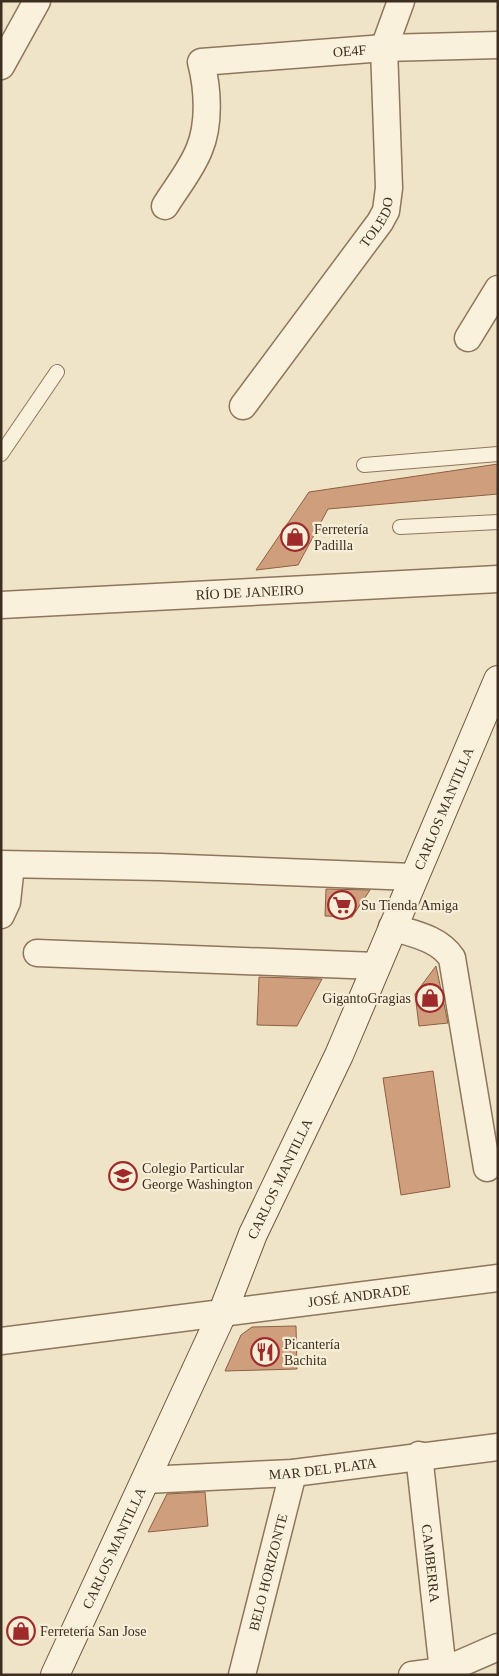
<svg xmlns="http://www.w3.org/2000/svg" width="499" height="1676" font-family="'Times New Roman',serif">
<rect width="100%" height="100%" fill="#f0e4c8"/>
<g fill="#cf9f7d" stroke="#8d5f41">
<path d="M 498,464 L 498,494 L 328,509 L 298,565 L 256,570 L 309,492 Z"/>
<path d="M 326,889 L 370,890 L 352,917 L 325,916 Z"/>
<path d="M 436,966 L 448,1023 L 419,1026 L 415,994 Z"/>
<path d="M 259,977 L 322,979 L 297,1026 L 257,1025 Z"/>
<path d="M 433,1071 L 450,1187 L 401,1195 L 383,1078 Z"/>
<path d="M 296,1326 L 297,1369 L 225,1371 L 241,1335 L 252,1327 Z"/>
<path d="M 205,1492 L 208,1526 L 148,1532 L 167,1494 Z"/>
</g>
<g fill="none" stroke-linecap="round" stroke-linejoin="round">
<defs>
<g id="lane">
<path d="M 1,454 L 57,372"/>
<path d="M 364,465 L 498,454"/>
<path d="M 400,527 L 498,522"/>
</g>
<g id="street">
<path d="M 1,66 L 37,1"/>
<path id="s1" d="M 165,206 C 176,188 191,170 199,150 C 210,124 208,89 201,62 L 384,48 L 498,45"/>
<path d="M 468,338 L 498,289"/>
<path id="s2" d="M 243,406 L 380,222 L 386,211 L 389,188 L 384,48 L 401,1"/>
<path id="s3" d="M 1,605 L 498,579"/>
<path d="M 1,864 L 160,867 L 413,877"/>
<path d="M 1,915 L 7,902 L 11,865"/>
<path d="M 392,927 C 413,934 439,938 452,958 L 487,1168"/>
<path d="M 37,953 L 376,966"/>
<path id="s4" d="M 1,1341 L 498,1278"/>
<path id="s5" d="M 419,1455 L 443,1671"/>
<path id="s6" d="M 145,1480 L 293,1473 L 498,1447"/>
<path id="s7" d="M 242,1675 L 293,1473"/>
<path d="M 412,1675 L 443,1671 L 498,1647"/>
</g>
<g id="secondary">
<path id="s8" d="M 55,1675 L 222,1314 L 253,1234 L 339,1055 L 498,680"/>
</g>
</defs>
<use href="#lane" stroke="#8d765c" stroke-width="16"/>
<use href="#street" stroke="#8d765c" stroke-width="29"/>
<use href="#secondary" stroke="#6f573f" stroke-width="30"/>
<use href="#lane" stroke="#faf1dc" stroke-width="14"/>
<use href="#street" stroke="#faf1dc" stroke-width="26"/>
<use href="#secondary" stroke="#faf1dc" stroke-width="28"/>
</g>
<defs>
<symbol id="shop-ring" viewBox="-11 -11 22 22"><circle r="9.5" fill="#f7eed8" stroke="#9e2a2b" stroke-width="1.5"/><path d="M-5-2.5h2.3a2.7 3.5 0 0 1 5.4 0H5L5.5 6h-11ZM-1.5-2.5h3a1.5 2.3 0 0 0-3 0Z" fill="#9e2a2b"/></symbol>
<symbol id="supermarket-ring" viewBox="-11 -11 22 22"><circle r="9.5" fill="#f7eed8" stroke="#9e2a2b" stroke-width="1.5"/><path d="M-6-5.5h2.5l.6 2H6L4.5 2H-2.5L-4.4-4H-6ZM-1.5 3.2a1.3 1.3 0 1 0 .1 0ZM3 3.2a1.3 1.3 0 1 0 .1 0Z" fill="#9e2a2b"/></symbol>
<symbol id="school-ring" viewBox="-11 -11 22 22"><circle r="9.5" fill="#f7eed8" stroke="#9e2a2b" stroke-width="1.5"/><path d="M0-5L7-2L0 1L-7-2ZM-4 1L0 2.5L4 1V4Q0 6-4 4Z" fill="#9e2a2b"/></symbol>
<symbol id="restaurant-ring" viewBox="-11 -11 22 22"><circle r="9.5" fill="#f7eed8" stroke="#9e2a2b" stroke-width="1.5"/><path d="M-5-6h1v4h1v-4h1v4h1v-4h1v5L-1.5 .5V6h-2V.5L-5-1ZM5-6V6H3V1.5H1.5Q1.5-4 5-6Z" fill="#9e2a2b"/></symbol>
</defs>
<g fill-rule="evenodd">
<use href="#shop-ring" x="279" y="521" width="32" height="32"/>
<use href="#supermarket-ring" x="326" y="889" width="32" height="32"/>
<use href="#shop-ring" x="414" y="982" width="32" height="32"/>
<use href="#school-ring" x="107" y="1160" width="32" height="32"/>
<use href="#restaurant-ring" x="249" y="1336" width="32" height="32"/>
<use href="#shop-ring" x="5" y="1615" width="32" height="32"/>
</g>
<g text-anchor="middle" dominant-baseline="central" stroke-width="4.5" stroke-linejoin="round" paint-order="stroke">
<g font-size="14" fill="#3d2e20" stroke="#f7eed8">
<text stroke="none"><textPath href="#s1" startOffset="304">OE4F</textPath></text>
<text stroke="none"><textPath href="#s2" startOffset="228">TOLEDO</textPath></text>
<text stroke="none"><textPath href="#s3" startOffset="249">RÍO DE JANEIRO</textPath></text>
<text stroke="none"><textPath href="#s8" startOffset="950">CARLOS MANTILLA</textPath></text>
<text stroke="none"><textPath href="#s8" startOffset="545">CARLOS MANTILLA</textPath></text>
<text stroke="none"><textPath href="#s4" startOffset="361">JOSÉ ANDRADE</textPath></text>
<text stroke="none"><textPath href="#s6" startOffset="178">MAR DEL PLATA</textPath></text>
<text stroke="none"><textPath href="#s8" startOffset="140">CARLOS MANTILLA</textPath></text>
<text stroke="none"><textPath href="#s5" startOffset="109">CAMBERRA</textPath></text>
<text stroke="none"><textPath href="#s7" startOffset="106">BELO HORIZONTE</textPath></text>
</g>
<g font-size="14" fill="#3d2e20" stroke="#f7eed8" text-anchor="start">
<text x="314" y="529">Ferretería<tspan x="314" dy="16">Padilla</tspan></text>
<text x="361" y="905">Su Tienda Amiga</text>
<text x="411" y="998" text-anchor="end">GigantoGragias</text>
<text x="142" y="1168">Colegio Particular<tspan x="142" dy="16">George Washington</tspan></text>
<text x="284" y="1344">Picantería<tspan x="284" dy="16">Bachita</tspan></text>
<text x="40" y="1631">Ferretería San Jose</text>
</g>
</g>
<rect width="499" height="1676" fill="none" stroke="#3d2e20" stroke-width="5"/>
</svg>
